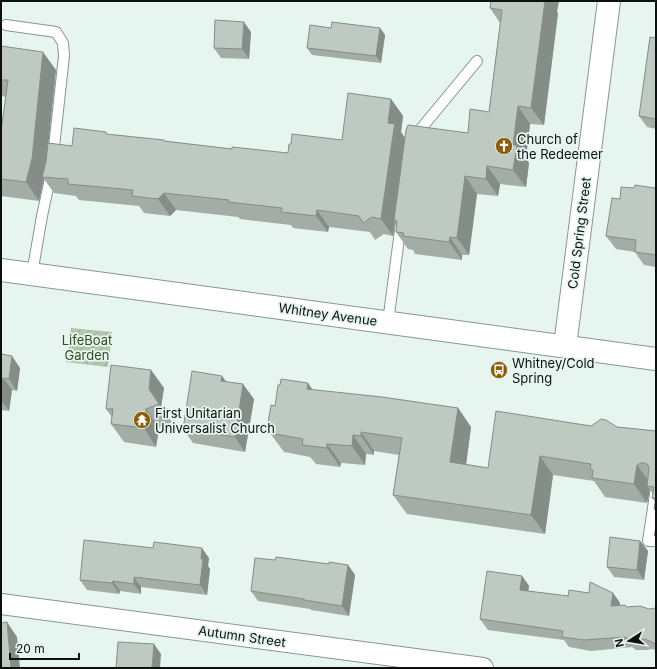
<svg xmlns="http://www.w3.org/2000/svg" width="657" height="669" font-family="Inter,sans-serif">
<defs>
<pattern id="garden-furrows" width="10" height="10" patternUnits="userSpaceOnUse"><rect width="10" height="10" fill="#b4c6ab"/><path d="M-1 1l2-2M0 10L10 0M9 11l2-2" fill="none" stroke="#9aa992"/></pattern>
</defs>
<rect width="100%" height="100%" fill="#e7f5f1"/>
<path fill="url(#garden-furrows)" d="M 71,328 L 112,332 L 108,367 L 66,362 Z"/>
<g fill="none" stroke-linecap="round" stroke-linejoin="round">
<defs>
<g id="lane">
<path d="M 6,25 L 56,32 L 63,43 L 64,56 L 53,156"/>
<path d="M 415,137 L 419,131 L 477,61"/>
<path d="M 32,274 L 42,216 L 51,174"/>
<path d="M 388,322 L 401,223"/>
<path d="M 656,488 L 648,541 L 656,541"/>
</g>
<path id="street" d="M 1,604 L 483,668"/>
<path id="secondary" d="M 565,346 L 609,1"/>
<path id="primary" d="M 1,270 L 656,359"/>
</defs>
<use href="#lane" stroke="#889591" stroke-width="12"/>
<use href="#street" stroke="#889591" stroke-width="22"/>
<use href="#secondary" stroke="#889591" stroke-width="24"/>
<use href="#primary" stroke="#889591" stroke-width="24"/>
<use href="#lane" stroke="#fff" stroke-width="10"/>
<use href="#street" stroke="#fff" stroke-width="20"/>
<use href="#secondary" stroke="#fff" stroke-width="22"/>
<use href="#primary" stroke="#fff" stroke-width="22"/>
</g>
<g fill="#a3ada6">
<path d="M 490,8 L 557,12 L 558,13 L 544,125 L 530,124 L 526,158 L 529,163 L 526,187 L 500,184 L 498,196 L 477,194 L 469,255 L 462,255 L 462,260 L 415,254 L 413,250 L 408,249 L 396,232 L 397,224 L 395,222 L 393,236 L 384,234 L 375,240 L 370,232 L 329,227 L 328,232 L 293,228 L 291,225 L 240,219 L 238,217 L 176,210 L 170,216 L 144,213 L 139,206 L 79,200 L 76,196 L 54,193 L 44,179 L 39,201 L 1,196 L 1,131 L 6,97 L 1,96 L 1,46 L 56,70 L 48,143 L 72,146 L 108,134 L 232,149 L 288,153 L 342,140 L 391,99 L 403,116 L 401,132 L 405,138 L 468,133 L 489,112 L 500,23 Z"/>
<path d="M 331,28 L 380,28 L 385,35 L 381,63 L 312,55 L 307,48 Z"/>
<path d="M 251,32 L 249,59 L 221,58 L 214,48 Z"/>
<path d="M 656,38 L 656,129 L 647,127 L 639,116 Z"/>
<path d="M 634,188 L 655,188 L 656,189 L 656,267 L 644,265 L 635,252 L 616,249 L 606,236 L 620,199 Z"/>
<path d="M 1,354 L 20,368 L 17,391 L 12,390 L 9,411 L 1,410 Z"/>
<path d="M 151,370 L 164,388 L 161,407 L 172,422 L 159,428 L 156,447 L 124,442 L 111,424 L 112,417 L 106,409 Z"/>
<path d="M 222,376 L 226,382 L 254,399 L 245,452 L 193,443 L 183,429 Z"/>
<path d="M 312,390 L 458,408 L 471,427 L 466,464 L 488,468 L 591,426 L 617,427 L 656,431 L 656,512 L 654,509 L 655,502 L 652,498 L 653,494 L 650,490 L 647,503 L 605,497 L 594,481 L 553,475 L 545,534 L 407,514 L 393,495 L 399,455 L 374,451 L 374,455 L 366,454 L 365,465 L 341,463 L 340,467 L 316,464 L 310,457 L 284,452 L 270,433 L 271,428 L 268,423 L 275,406 Z"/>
<path d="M 640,541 L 648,551 L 644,580 L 614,577 L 607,567 Z"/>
<path d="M 209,558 L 208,566 L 210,569 L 207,595 L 141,587 L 141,594 L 120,591 L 119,594 L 87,590 L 80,580 Z"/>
<path d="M 329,564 L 348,565 L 355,575 L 349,616 L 311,610 L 310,609 L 258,601 L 251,591 Z"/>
<path d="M 522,576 L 529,586 L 528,591 L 568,596 L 589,593 L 613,593 L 620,603 L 620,605 L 627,607 L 649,609 L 656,608 L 656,650 L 652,649 L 647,650 L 636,650 L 632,647 L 591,651 L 569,647 L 564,640 L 488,630 L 480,619 Z"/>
</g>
<g fill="#848d87">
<path d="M 545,1 L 559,1 L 557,12 L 558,13 L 544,125 L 531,108 Z"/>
<path d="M 244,22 L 251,32 L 249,59 L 242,49 Z"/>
<path d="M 380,28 L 385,35 L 381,63 L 376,56 Z"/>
<path d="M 43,52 L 56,70 L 45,177 L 42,177 L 44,179 L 39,201 L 26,182 Z"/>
<path d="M 391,99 L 403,116 L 401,132 L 407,141 L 394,220 L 395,222 L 393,236 L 381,219 L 388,123 Z"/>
<path d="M 518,106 L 530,124 L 526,158 L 529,163 L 526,187 L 513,170 L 513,145 Z"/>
<path d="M 487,166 L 500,184 L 498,196 L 486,179 Z"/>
<path d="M 465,176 L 477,194 L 469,255 L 457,238 Z"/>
<path d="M 164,193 L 176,210 L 170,216 L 158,199 Z"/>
<path d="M 317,210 L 329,227 L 328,232 L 316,216 Z"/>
<path d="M 450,237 L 462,255 L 462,260 L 449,242 Z"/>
<path d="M 12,356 L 20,368 L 17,391 L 9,379 Z"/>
<path d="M 151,370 L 164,388 L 161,407 L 149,389 Z"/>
<path d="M 222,376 L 232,390 L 221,381 Z"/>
<path d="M 3,378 L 12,390 L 9,411 L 1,400 L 1,392 Z"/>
<path d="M 308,383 L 321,402 L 307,389 Z"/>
<path d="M 243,384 L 254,399 L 245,452 L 235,437 Z"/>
<path d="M 458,408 L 471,427 L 464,481 L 450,462 Z"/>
<path d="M 146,409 L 159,428 L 156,447 L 144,428 Z"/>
<path d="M 361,432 L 374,451 L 374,455 L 361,436 Z"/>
<path d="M 353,435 L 366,454 L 365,465 L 352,446 Z"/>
<path d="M 327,444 L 341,463 L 340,467 L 327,448 Z"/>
<path d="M 540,456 L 553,475 L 545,534 L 531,515 Z"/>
<path d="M 637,465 L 651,484 L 647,486 L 650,490 L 647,503 L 634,484 Z"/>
<path d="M 640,541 L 648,551 L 644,580 L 637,570 Z"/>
<path d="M 202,548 L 209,558 L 208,566 L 210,569 L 207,595 L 200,585 L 201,559 Z"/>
<path d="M 348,565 L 355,575 L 349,616 L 342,606 Z"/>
<path d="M 522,576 L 529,586 L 527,600 L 520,590 Z"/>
<path d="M 134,577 L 141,587 L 141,594 L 134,584 Z"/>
<path d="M 113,581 L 120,591 L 119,594 L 112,583 Z"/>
<path d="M 613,593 L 620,603 L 618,616 L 611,606 Z"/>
<path d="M 7,622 L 17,637 L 20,668 L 11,668 Z"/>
<path d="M 154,644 L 161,654 L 160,668 L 152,668 Z"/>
</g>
<g fill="#bdc9c1" stroke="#848d87">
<path d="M 491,1 L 545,1 L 531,108 L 518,106 L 513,145 L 517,145 L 513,170 L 487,166 L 486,179 L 465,176 L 457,238 L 450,237 L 449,242 L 403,236 L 404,233 L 396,232 L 397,221 L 394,220 L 406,130 L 408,125 L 468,133 L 470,109 L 489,112 L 502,10 L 490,8 Z"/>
<path d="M 215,20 L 244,22 L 242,49 L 214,48 Z"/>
<path d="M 332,22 L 380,28 L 376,56 L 307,48 L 310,25 L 331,28 Z"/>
<path d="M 650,37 L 656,38 L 656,119 L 639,116 Z"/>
<path d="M 1,46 L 43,52 L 32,159 L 26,182 L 1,179 L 1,131 L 8,80 L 1,80 Z"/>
<path d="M 348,93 L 391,99 L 388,123 L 395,124 L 394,128 L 381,219 L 372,217 L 363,223 L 359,216 L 317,210 L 316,216 L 281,212 L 282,208 L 228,202 L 229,200 L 164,193 L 158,199 L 132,196 L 133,190 L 68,184 L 68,179 L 42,177 L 46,162 L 48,143 L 72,146 L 74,128 L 106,132 L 106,134 L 164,140 L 164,141 L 232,149 L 232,147 L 288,153 L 289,144 L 291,144 L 292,134 L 342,140 Z"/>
<path d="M 635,185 L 655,188 L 655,189 L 656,189 L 656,255 L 635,252 L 636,240 L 606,236 L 612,198 L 620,199 L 621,187 L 634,188 Z"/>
<path d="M 1,354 L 12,356 L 9,379 L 3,378 L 1,392 Z"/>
<path d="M 111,365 L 151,370 L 149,389 L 159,404 L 146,409 L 144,428 L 111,424 L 113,409 L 106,409 Z"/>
<path d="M 192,371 L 222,376 L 221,381 L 243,384 L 235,437 L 183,429 Z"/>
<path d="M 281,379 L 308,383 L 307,389 L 382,397 L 458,408 L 450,462 L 488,468 L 496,411 L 591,426 L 601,419 L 606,420 L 617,427 L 656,431 L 656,509 L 654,509 L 656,498 L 652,498 L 654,487 L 647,486 L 649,467 L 647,464 L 644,463 L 641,463 L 637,465 L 634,484 L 592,478 L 593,470 L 590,469 L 591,464 L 540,456 L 531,515 L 393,495 L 402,438 L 361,432 L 361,436 L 353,435 L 352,446 L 327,444 L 327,448 L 302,445 L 303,439 L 270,433 L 272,424 L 268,423 L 271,405 L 275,406 L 278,385 L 280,385 Z"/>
<path d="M 610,537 L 640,541 L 637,570 L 607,567 Z"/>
<path d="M 84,540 L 153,548 L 154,542 L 202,548 L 201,559 L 203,559 L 200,585 L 134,577 L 134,584 L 113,581 L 112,583 L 80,580 Z"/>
<path d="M 276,557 L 329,564 L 329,562 L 348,565 L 342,606 L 304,600 L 304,599 L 251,591 L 255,558 L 275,560 Z"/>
<path d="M 487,571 L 522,576 L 520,590 L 568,596 L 569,590 L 589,593 L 590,582 L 613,593 L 611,606 L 625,605 L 627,607 L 640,606 L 649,609 L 656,608 L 656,644 L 645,639 L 640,640 L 634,640 L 629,639 L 625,637 L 584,640 L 562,637 L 563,631 L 480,619 Z"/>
<path d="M 7,622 L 11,668 L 1,668 L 1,623 Z"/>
<path d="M 118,642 L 154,644 L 152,668 L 116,668 Z"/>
</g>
<defs>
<symbol id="church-disc" viewBox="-11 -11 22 22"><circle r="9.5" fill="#8e5d08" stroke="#e7f5f1"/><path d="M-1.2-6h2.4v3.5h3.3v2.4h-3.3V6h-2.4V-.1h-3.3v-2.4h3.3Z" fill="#fff"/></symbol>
<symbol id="bus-disc" viewBox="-11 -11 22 22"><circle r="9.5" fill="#8e5d08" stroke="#e7f5f1"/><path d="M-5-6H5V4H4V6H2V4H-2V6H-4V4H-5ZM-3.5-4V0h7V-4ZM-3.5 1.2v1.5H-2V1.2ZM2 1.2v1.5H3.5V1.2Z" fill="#fff"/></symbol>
<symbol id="temple-disc" viewBox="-11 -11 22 22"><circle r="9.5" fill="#8e5d08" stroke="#e7f5f1"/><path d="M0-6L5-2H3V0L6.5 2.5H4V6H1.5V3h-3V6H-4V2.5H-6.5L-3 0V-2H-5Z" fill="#fff"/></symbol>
</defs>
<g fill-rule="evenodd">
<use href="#church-disc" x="494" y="136" width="20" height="20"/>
<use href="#bus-disc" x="489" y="360" width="20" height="20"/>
<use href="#temple-disc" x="132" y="410" width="20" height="20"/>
</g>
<g text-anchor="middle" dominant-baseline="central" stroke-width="3.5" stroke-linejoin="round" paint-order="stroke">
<g font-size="13" fill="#0c1110" stroke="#e7f5f1" text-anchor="start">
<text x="517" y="139">Church of<tspan x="517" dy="15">the Redeemer</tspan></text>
<text x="512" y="363">Whitney/Cold<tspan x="512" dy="15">Spring</tspan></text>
<text x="155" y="413">First Unitarian<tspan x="155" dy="15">Universalist Church</tspan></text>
</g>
<g font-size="13" fill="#0c1110" stroke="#e7f5f1">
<text transform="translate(579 233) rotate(-83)">Cold Spring Street</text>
<text transform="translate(328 314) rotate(8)">Whitney Avenue</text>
<text transform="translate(242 636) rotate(8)">Autumn Street</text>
</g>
<g font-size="13" fill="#334f22" stroke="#e7f5f1">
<text x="87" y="340">LifeBoat<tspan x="87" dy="15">Garden</tspan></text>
</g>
</g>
<rect width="657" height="669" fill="none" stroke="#0c1110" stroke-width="4"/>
<g transform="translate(629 641) rotate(258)" stroke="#e7f5f1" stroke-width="3" paint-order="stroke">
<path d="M0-3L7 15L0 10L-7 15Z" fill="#0c1110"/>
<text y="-6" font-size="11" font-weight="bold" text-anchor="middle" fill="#0c1110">N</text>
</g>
<path d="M10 653v6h69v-6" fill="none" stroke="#0c1110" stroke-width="2"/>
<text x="16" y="653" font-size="12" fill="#0c1110" stroke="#e7f5f1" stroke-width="3" paint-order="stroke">20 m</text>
</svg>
